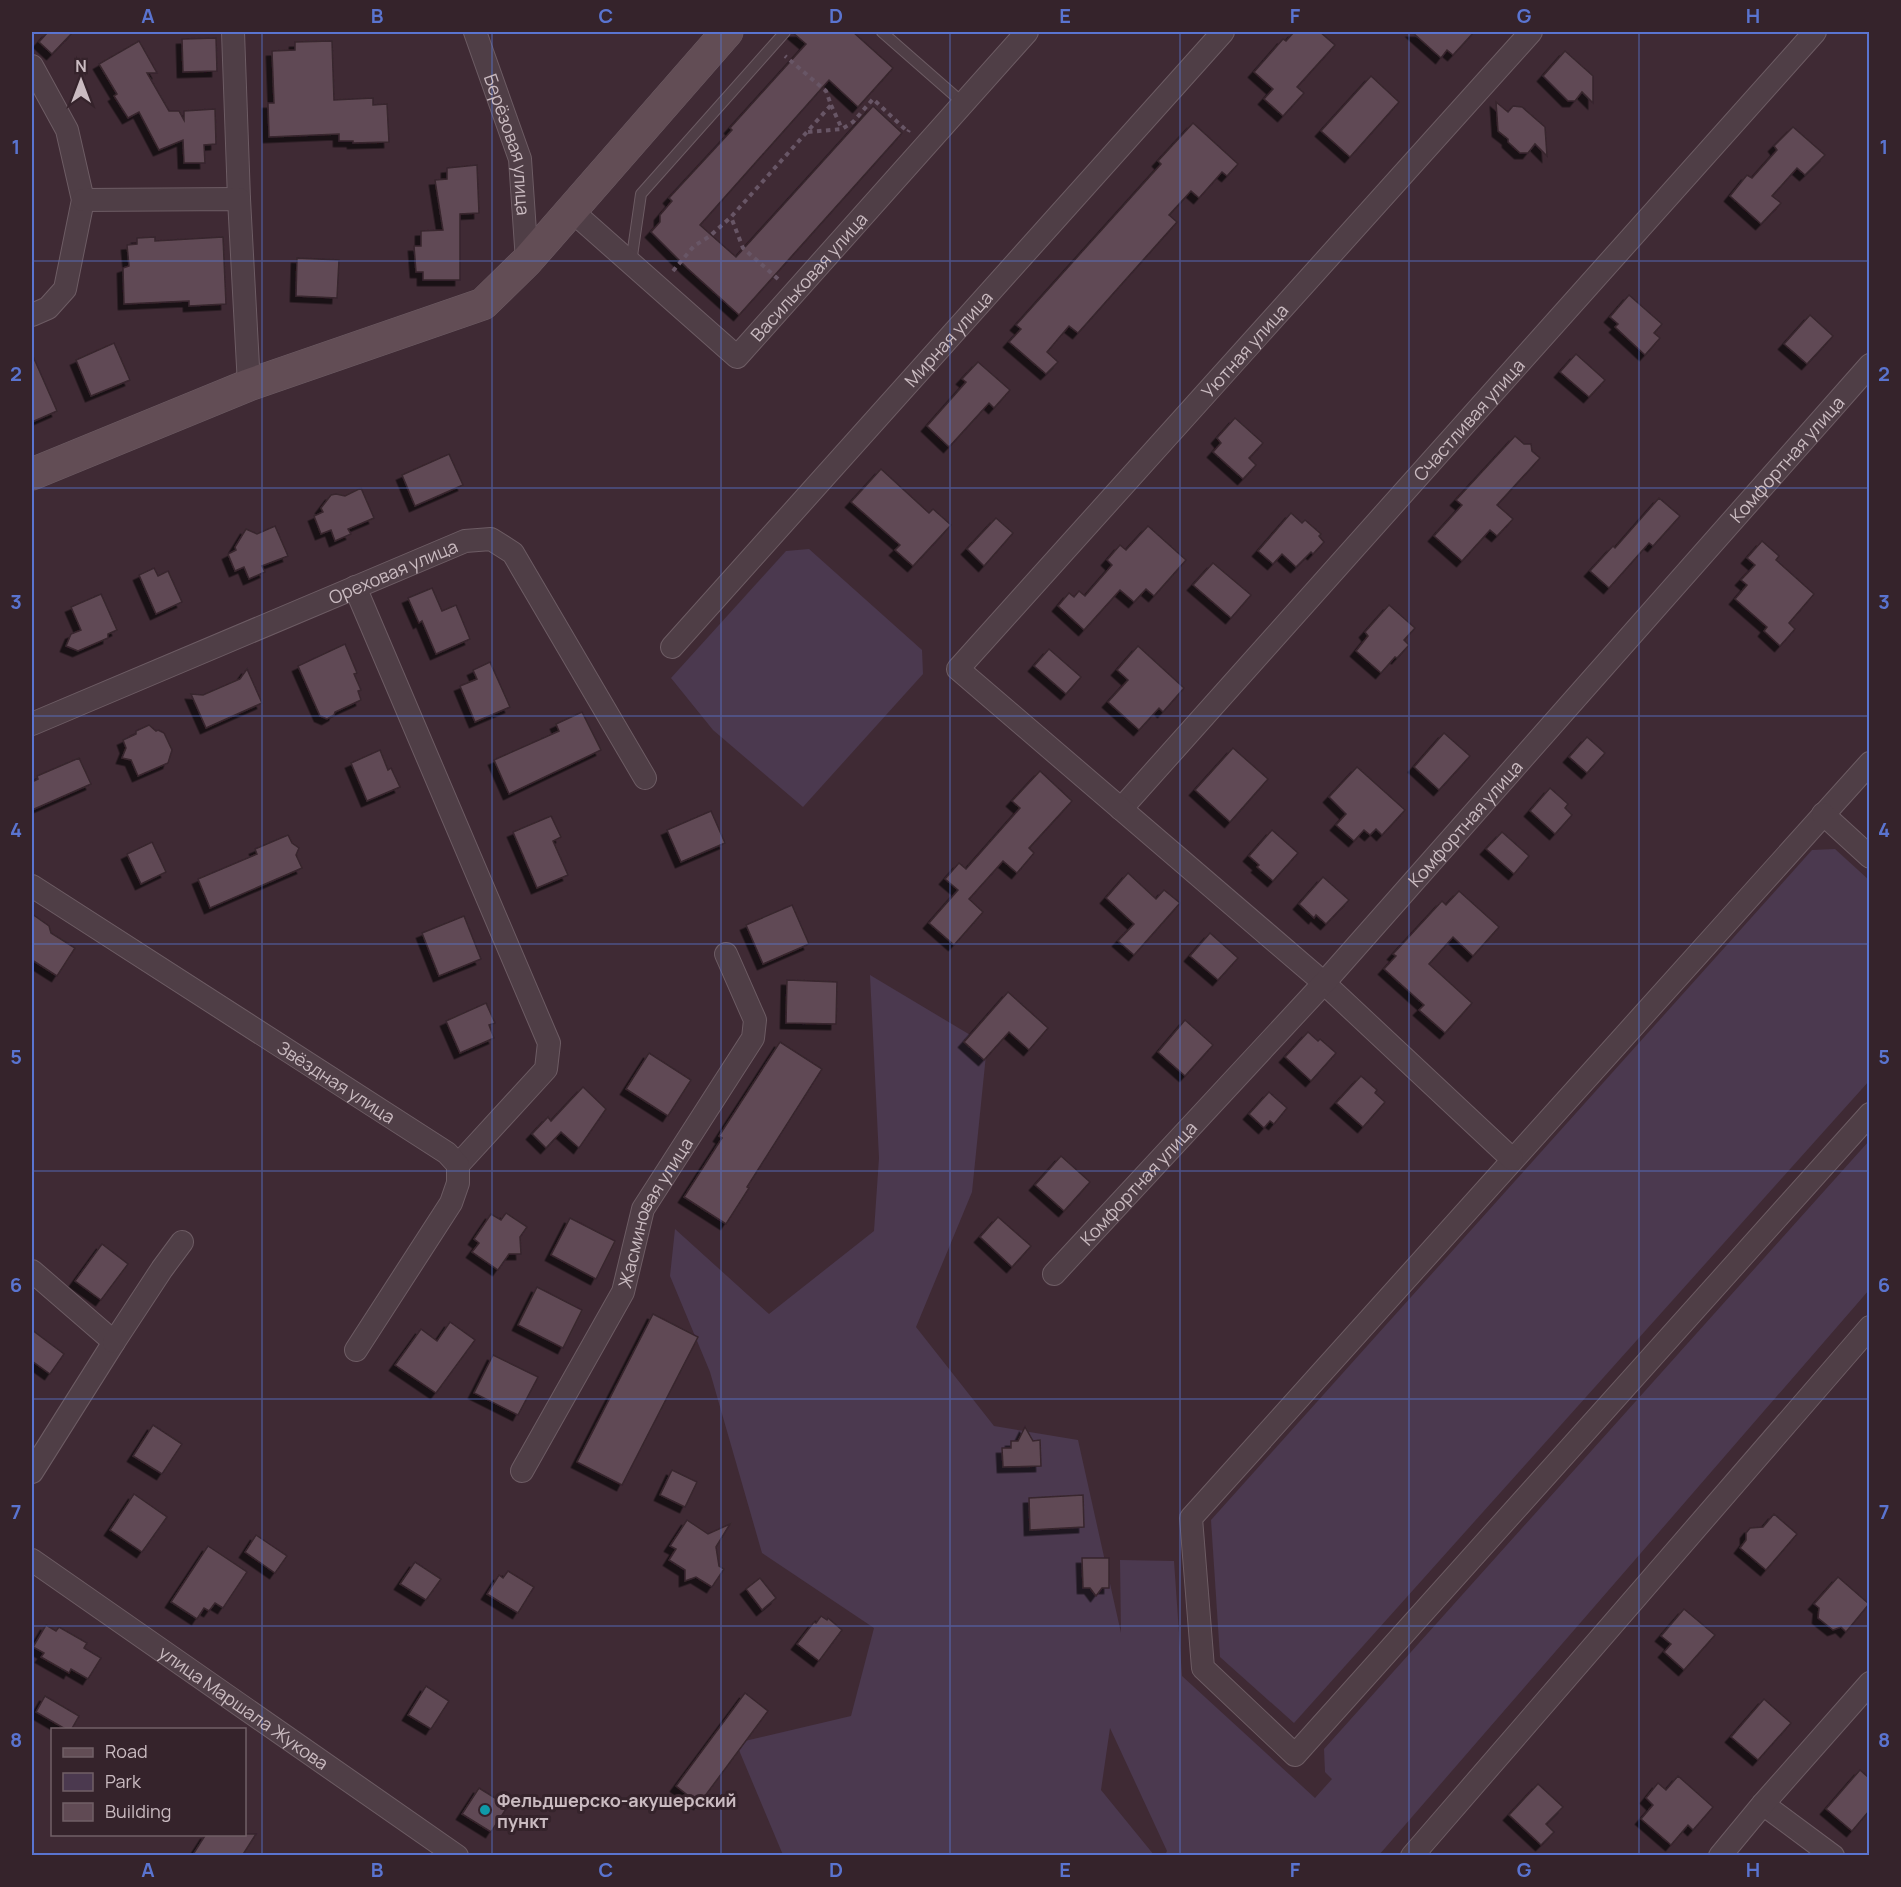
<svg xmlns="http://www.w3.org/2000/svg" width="1901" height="1887" font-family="Manrope,sans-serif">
<defs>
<filter id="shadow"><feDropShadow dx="-5.5" dy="5.5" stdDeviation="0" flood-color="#0009"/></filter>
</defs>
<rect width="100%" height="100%" fill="#3f2a34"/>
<g fill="#4b394f">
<path d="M 809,549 L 922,650 L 923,674 L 803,807 L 713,730 L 671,678 L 786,551 Z"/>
<path d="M 1835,849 L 1869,880 L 1869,1081 L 1294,1723 L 1220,1657 L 1211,1520 L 1812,850 Z"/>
<path d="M 870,975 L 987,1045 L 972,1192 L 916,1327 L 994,1426 L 1078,1440 L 1121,1633 L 1120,1560 L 1174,1561 L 1182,1676 L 1315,1798 L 1332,1779 L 1325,1772 L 1324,1749 L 1869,1141 L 1869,1290 L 1379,1855 L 1165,1855 L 1167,1851 L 1110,1728 L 1101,1790 L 1154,1855 L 783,1855 L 736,1743 L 851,1716 L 874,1628 L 762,1553 L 710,1372 L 670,1276 L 675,1229 L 769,1314 L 874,1231 L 879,1158 Z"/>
</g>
<g fill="#604a54" stroke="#37252d" stroke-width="1.5" filter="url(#shadow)">
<path d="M 48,32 L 73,32 L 52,54 L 39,42 Z"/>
<path d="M 792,32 L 853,32 L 893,68 L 858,107 L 829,80 L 700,225 L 736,257 L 873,106 L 902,133 L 739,315 L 687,268 L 651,232 L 660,222 L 660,215 L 672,201 L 669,198 L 732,130 L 730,128 L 806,44 Z"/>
<path d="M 1294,32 L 1320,32 L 1335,45 L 1297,87 L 1304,93 L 1283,116 L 1264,99 L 1273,89 L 1254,72 L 1283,39 L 1286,41 Z"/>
<path d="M 1412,32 L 1474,32 L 1453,55 L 1447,50 L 1441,58 Z"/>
<path d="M 216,38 L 217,71 L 183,72 L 182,39 Z"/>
<path d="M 139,41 L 157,73 L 147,73 L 169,111 L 179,111 L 184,120 L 184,111 L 215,109 L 216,144 L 204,145 L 205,163 L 184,163 L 183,140 L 159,150 L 139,112 L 128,118 L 114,96 L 117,94 L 99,64 Z"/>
<path d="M 332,41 L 334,100 L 373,98 L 373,105 L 387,104 L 389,142 L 353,143 L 353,141 L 339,141 L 339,134 L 269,137 L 268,103 L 274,103 L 272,51 L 295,50 L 295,42 Z"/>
<path d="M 1565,51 L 1593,76 L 1593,103 L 1582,92 L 1575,101 L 1568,101 L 1543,76 Z"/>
<path d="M 1371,76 L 1399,102 L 1350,157 L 1321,131 Z"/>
<path d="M 1496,102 L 1508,112 L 1513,106 L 1522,107 L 1545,127 L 1547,156 L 1535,144 L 1528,153 L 1520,153 L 1508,142 L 1508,139 L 1498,131 Z"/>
<path d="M 1193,123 L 1238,164 L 1227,176 L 1222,172 L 1199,198 L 1191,191 L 1169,215 L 1177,222 L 1160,241 L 1078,333 L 1069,326 L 1047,352 L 1058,362 L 1046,374 L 1009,342 L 1021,329 L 1016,325 L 1161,164 L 1158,161 Z"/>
<path d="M 1793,127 L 1825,155 L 1805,175 L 1797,168 L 1772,196 L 1781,203 L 1761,224 L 1730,196 L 1747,175 L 1752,178 L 1777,150 L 1774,146 Z"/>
<path d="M 477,165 L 479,213 L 460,214 L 460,280 L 423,280 L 423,272 L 416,272 L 414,246 L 421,246 L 421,231 L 443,230 L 435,180 L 447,179 L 447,168 Z"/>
<path d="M 155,237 L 155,241 L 223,237 L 226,304 L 189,306 L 189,301 L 124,304 L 123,268 L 129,266 L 127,245 L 137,244 L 137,238 Z"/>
<path d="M 297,258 L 339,260 L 337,298 L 296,296 Z"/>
<path d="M 1629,295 L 1662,324 L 1654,333 L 1660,338 L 1645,355 L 1615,327 L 1618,324 L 1610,317 Z"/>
<path d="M 1810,315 L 1833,336 L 1807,364 L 1784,344 Z"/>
<path d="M 114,343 L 130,380 L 91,396 L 76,360 Z"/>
<path d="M 32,354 L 57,411 L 32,422 Z"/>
<path d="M 1576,354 L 1605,380 L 1589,397 L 1560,372 Z"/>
<path d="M 978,362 L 1010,390 L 994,408 L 989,403 L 949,447 L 927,426 L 966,382 L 962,379 Z"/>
<path d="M 1235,418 L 1263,443 L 1249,458 L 1256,465 L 1243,479 L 1213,452 L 1221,443 L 1217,438 Z"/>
<path d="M 1515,436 L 1524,444 L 1531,444 L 1532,451 L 1540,458 L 1497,505 L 1513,519 L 1497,536 L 1490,530 L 1462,561 L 1434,536 L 1462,505 L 1456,500 Z"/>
<path d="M 449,454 L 463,485 L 415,506 L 402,475 Z"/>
<path d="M 881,469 L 929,513 L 933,509 L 951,525 L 913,566 L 895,550 L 900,545 L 851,502 Z"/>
<path d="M 361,488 L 374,518 L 348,529 L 351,534 L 335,541 L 331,530 L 321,534 L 314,516 L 323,512 L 321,508 L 331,495 L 336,494 L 345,496 Z"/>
<path d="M 1659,498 L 1680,516 L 1653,546 L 1649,543 L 1609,588 L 1590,571 L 1613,546 L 1615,548 Z"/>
<path d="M 1291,513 L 1302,523 L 1305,520 L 1321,534 L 1319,536 L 1324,542 L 1313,554 L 1311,552 L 1296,567 L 1282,554 L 1273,564 L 1258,551 Z"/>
<path d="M 996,518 L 1013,533 L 984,566 L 967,549 Z"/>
<path d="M 275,526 L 288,556 L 262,566 L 265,572 L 249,579 L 244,567 L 235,571 L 228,554 L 236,550 L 235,547 L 246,529 L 257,534 Z"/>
<path d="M 1148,526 L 1186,560 L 1154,596 L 1146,589 L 1134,602 L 1120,590 L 1084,630 L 1058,606 L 1069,593 L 1074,597 L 1079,591 L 1085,596 L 1112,565 L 1107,560 L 1120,545 L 1126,550 Z"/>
<path d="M 1762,541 L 1779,556 L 1776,560 L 1814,594 L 1789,623 L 1795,629 L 1780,646 L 1764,631 L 1767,627 L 1735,599 L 1747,585 L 1741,580 L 1755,565 L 1747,558 Z"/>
<path d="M 1213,563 L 1251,595 L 1231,618 L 1193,585 Z"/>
<path d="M 154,568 L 158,576 L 168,571 L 182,602 L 156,614 L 139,575 Z"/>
<path d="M 432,588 L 442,611 L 456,605 L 470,639 L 436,654 L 422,621 L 419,623 L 408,598 Z"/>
<path d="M 101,594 L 117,630 L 108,634 L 108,638 L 78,651 L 66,646 L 71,634 L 81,630 L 71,607 Z"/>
<path d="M 1389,605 L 1415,628 L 1404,640 L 1409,645 L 1397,658 L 1395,657 L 1381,673 L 1356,651 L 1368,636 L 1365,632 Z"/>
<path d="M 345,644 L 357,673 L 354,674 L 361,690 L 358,691 L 361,700 L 335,712 L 334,715 L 327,719 L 320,716 L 298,666 Z"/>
<path d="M 1138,646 L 1184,688 L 1163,712 L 1159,708 L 1139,730 L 1108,702 L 1128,680 L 1117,670 Z"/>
<path d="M 1049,649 L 1081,677 L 1066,694 L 1034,666 Z"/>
<path d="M 490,662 L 510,707 L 475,722 L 460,686 L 477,679 L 473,670 Z"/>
<path d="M 247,669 L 262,703 L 206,728 L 191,694 L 203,695 L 240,679 Z"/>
<path d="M 582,712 L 601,750 L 509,794 L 494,760 L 559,731 L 556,724 Z"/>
<path d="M 149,725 L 156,731 L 158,730 L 164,733 L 172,750 L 168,763 L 138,776 L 131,760 L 122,758 L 126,748 L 123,740 L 136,734 L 136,731 Z"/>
<path d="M 1444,733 L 1470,756 L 1439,790 L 1414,767 Z"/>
<path d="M 1587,737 L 1605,753 L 1587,773 L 1569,757 Z"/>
<path d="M 1233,748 L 1268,779 L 1230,822 L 1195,790 Z"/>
<path d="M 380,750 L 388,770 L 391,768 L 400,787 L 367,801 L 351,763 Z"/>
<path d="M 79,758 L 91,784 L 32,810 L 32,782 L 38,779 L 37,776 Z"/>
<path d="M 1357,767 L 1405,810 L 1382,835 L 1376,829 L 1370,835 L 1364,830 L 1354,841 L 1336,825 L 1346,814 L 1329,797 Z"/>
<path d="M 1040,771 L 1072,801 L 1029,848 L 1034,853 L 1017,873 L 1003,861 L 969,899 L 983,912 L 954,945 L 929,923 L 958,890 L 945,879 L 959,863 L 966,869 L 1020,808 L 1012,801 Z"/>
<path d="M 1550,788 L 1568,804 L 1565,808 L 1572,815 L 1555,834 L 1530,811 Z"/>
<path d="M 711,811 L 725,843 L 681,862 L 667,830 Z"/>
<path d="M 551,816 L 561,837 L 553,841 L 568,875 L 537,888 L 513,832 Z"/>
<path d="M 1272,830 L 1298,853 L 1273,881 L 1257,867 L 1259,865 L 1249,856 Z"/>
<path d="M 1502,832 L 1529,856 L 1514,874 L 1486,849 Z"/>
<path d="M 288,835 L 292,843 L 299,848 L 296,855 L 302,868 L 210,908 L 198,879 L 257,854 L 255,849 Z"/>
<path d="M 152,842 L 166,872 L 141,884 L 127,854 Z"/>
<path d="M 1128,873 L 1156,899 L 1164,890 L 1180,903 L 1134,955 L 1118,941 L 1134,924 L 1106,898 Z"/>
<path d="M 1323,877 L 1349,900 L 1326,924 L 1316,915 L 1314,918 L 1299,904 Z"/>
<path d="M 1459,891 L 1499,927 L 1473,956 L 1453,937 L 1429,964 L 1472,1003 L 1445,1033 L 1419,1010 L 1424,1005 L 1384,969 L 1396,956 L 1393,954 L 1442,901 L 1446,905 Z"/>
<path d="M 792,905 L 809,944 L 763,964 L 746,925 Z"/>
<path d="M 32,914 L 49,926 L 51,933 L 75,948 L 57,976 L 32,960 Z"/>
<path d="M 464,916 L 481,959 L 439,976 L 422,933 Z"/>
<path d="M 1210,933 L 1238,958 L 1218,980 L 1190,956 Z"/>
<path d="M 787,980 L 837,982 L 836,1024 L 786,1023 Z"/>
<path d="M 1008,992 L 1048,1028 L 1029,1050 L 1009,1032 L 984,1060 L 964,1042 Z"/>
<path d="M 486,1003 L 495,1023 L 489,1025 L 494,1038 L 460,1053 L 446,1021 Z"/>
<path d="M 1185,1020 L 1213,1045 L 1185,1076 L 1158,1052 Z"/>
<path d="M 1308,1032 L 1318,1041 L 1320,1039 L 1336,1053 L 1311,1081 L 1285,1057 Z"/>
<path d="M 780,1042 L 822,1069 L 747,1187 L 749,1188 L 726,1224 L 684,1197 L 722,1138 L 719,1136 Z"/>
<path d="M 649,1053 L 691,1080 L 668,1116 L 626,1089 Z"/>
<path d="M 1361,1076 L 1377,1090 L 1375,1093 L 1385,1102 L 1363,1127 L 1336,1103 Z"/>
<path d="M 583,1087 L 606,1109 L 579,1148 L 561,1132 L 546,1148 L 532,1134 L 548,1117 L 551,1121 Z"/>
<path d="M 1269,1092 L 1287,1108 L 1274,1124 L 1270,1121 L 1264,1128 L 1249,1114 Z"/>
<path d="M 1061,1156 L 1090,1182 L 1064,1211 L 1035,1185 Z"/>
<path d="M 506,1213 L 527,1227 L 520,1237 L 521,1254 L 509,1254 L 498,1270 L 472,1252 L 479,1243 L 474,1239 L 491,1214 L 501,1220 Z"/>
<path d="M 998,1217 L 1031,1246 L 1012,1267 L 980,1237 Z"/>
<path d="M 570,1218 L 615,1241 L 596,1279 L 551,1255 Z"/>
<path d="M 102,1244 L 128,1264 L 101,1300 L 75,1281 Z"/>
<path d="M 537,1287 L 582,1310 L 563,1348 L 518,1325 Z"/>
<path d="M 653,1314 L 698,1337 L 622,1485 L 577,1462 Z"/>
<path d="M 450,1322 L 475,1340 L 436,1393 L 395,1365 L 421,1329 L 437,1341 Z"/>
<path d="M 32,1330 L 64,1354 L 50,1374 L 32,1361 Z"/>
<path d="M 493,1355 L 538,1377 L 518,1415 L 474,1393 Z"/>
<path d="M 153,1425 L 182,1444 L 162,1474 L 133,1456 Z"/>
<path d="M 1025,1427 L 1033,1441 L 1040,1440 L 1041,1466 L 1003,1467 L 1002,1448 L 1011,1448 L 1011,1441 L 1018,1441 Z"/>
<path d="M 672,1470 L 697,1482 L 685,1507 L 660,1495 Z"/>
<path d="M 134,1494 L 167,1517 L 142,1552 L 110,1530 Z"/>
<path d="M 1083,1495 L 1084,1527 L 1030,1530 L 1029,1498 Z"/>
<path d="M 1774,1514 L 1797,1534 L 1766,1570 L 1740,1548 L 1746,1540 L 1746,1533 L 1750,1528 L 1763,1527 Z"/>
<path d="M 687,1520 L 708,1534 L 730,1524 L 716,1547 L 719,1566 L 724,1569 L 712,1587 L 696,1577 L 685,1581 L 685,1570 L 669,1560 L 676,1549 L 670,1546 Z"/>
<path d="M 256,1535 L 287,1556 L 275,1573 L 245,1552 Z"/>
<path d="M 208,1546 L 247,1572 L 223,1608 L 215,1603 L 209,1611 L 204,1608 L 197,1619 L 171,1602 Z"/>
<path d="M 1082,1558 L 1109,1558 L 1109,1588 L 1102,1588 L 1096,1596 L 1090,1588 L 1083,1588 Z"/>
<path d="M 415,1562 L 441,1579 L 426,1600 L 400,1584 Z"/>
<path d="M 508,1571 L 534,1587 L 518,1613 L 487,1594 L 499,1575 L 503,1578 Z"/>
<path d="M 1838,1577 L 1869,1604 L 1846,1632 L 1841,1627 L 1833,1630 L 1818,1618 L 1819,1608 L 1814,1604 Z"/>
<path d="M 760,1578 L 776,1598 L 762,1610 L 746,1589 Z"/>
<path d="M 1684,1609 L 1715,1635 L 1684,1670 L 1664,1652 L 1671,1644 L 1661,1636 Z"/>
<path d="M 821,1616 L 827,1620 L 828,1618 L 842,1630 L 819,1661 L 797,1644 L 814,1622 L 816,1623 Z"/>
<path d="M 46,1625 L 56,1631 L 59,1627 L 87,1643 L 84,1648 L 101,1658 L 88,1679 L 71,1669 L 69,1673 L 41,1657 L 44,1653 L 33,1647 Z"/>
<path d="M 426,1686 L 449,1701 L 431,1729 L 408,1715 Z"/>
<path d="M 745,1693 L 768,1711 L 699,1804 L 676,1786 Z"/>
<path d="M 45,1696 L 79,1716 L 71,1730 L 67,1730 L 36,1712 Z"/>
<path d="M 1764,1699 L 1791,1723 L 1758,1760 L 1731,1737 Z"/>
<path d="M 1860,1770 L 1869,1778 L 1869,1811 L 1852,1831 L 1826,1809 Z"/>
<path d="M 1678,1776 L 1713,1807 L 1693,1830 L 1688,1825 L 1671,1845 L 1641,1819 L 1653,1805 L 1646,1798 L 1658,1783 L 1666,1790 Z"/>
<path d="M 1538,1784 L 1563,1807 L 1546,1824 L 1554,1832 L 1541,1845 L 1509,1815 Z"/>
<path d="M 479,1788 L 508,1806 L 491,1832 L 462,1814 Z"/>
<path d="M 206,1834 L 256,1834 L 242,1856 L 192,1856 Z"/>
</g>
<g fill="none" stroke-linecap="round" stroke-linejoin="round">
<defs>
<g id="lane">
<path d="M 882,32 L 963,103"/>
<path d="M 631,263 L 641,194 L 785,32"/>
</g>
<g id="street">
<path d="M 233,32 L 239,199"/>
<path id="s1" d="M 475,32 L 520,159 L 527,261"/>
<path d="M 32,66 L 67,130 L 83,200 L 65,289 L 48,308 L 32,315"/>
<path d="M 83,200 L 239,199 L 249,385"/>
<path id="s2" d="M 572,211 L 737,357 L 1027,32"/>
<path d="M 355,587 L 549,1043 L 546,1069 L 458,1165"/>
<path id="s3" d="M 672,647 L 1223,32"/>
<path id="s4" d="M 32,724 L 465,541 L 491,539 L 513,553 L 645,778"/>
<path d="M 1870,763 L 1191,1518 L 1203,1668 L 1295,1755 L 1870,1114"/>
<path id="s5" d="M 1121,809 L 1815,32"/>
<path d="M 1823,814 L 1870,857"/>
<path id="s6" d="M 32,886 L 447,1153 L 458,1165 L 458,1183 L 451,1203 L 356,1350"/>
<path id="s7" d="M 1512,1159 L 1324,983 L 958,669 L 1531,32"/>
<path d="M 32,1271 L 114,1342 L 32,1472"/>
<path id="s8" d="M 1054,1274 L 1324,983 L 1870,365"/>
<path d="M 114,1342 L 162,1269 L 182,1242"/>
<path id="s9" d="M 522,1471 L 623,1292 L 643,1209 L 753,1038 L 755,1020 L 726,954"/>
<path id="s10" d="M 32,1560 L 457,1856"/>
<path d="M 1763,1804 L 1833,1856"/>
<path d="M 1412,1856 L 1870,1327"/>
<path d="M 1720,1856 L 1763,1804 L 1870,1683"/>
</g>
<path id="secondary" d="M 32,474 L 249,385 L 483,304 L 527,261 L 727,32"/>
</defs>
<use href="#lane" stroke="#6d5c64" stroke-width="12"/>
<use href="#street" stroke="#6d5c64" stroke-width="24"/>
<use href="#secondary" stroke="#6d5c64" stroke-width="33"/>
<g stroke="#685666" stroke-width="4" stroke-dasharray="4.5 4.5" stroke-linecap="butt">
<path d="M 831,105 L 842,129"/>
<path d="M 808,132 L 842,129 L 853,122 L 873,99 L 908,132 L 909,130"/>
<path d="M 673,271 L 694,246 L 710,236 L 731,217"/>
<path d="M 778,279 L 743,248 L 731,217 L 831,105 L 826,91 L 785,56"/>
</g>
<use href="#lane" stroke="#4f3e46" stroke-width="10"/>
<use href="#street" stroke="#4f3e46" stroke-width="22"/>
<use href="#secondary" stroke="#624d55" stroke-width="32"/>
</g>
<path fill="none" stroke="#5a74d0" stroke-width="1.5" stroke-opacity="0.55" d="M 262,32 L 262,1856M 492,32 L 492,1856M 721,32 L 721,1856M 950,32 L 950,1856M 1180,32 L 1180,1856M 1409,32 L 1409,1856M 1639,32 L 1639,1856M 32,261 L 1870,261M 32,488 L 1870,488M 32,716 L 1870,716M 32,944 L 1870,944M 32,1171 L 1870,1171M 32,1399 L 1870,1399M 32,1626 L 1870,1626"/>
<circle fill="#0f9aa8" stroke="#35232b" stroke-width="2" cx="485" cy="1810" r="6"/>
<g text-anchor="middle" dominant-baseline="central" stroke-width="6" stroke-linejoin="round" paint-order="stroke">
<g font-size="18" fill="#cabbc1" stroke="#35232b">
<text stroke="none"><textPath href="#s1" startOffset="118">Берёзовая улица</textPath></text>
<text stroke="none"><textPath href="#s2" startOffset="328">Васильковая улица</textPath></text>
<text stroke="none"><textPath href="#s3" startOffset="414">Мирная улица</textPath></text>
<text stroke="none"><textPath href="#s7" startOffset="1168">Уютная улица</textPath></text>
<text stroke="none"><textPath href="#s5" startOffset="522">Счастливая улица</textPath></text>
<text stroke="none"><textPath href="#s8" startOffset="1096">Комфортная улица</textPath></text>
<text stroke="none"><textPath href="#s4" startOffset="392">Ореховая улица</textPath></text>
<text stroke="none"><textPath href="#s8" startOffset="610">Комфортная улица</textPath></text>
<text stroke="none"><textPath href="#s6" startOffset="362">Звёздная улица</textPath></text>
<text stroke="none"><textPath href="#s8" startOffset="124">Комфортная улица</textPath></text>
<text stroke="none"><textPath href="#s9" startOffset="292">Жасминовая улица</textPath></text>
<text stroke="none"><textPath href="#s10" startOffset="258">улица Маршала Жукова</textPath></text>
</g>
<g font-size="18" font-weight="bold" fill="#cabbc1" stroke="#35232b" text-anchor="start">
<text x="497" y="1800">Фельдшерско-акушерский<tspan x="497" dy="21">пункт</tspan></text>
</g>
</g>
<rect width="1901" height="1887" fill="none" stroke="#35232b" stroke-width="66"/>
<rect x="51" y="1728" width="195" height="108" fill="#35232b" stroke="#716067" stroke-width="1.5"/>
<rect x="63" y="1748" width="30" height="9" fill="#624d55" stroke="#716067" stroke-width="1.5"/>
<text x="105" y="1758" font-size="18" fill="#cabbc1">Road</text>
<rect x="63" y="1773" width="30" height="18" fill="#4b394f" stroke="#716067" stroke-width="1.5"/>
<text x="105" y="1788" font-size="18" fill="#cabbc1">Park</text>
<rect x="63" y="1803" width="30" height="18" fill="#604a54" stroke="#716067" stroke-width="1.5"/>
<text x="105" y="1818" font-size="18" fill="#cabbc1">Building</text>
<g transform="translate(81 81)" stroke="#35232b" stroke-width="4.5" paint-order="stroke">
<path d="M0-4.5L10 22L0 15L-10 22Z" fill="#cabbc1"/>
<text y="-9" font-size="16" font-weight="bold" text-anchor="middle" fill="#cabbc1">N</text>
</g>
<rect x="33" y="33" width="1835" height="1821" fill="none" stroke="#5a74d0" stroke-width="2"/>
<g font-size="20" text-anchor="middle" font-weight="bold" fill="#5a74d0">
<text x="148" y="23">A</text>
<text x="377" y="23">B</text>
<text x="606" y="23">C</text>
<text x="836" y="23">D</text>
<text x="1065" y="23">E</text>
<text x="1295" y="23">F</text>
<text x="1524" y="23">G</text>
<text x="1753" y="23">H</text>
<text x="16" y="154">1</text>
<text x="1884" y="154">1</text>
<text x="16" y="381">2</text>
<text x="1884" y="381">2</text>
<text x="16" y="609">3</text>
<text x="1884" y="609">3</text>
<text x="16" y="837">4</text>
<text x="1884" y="837">4</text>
<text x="16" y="1064">5</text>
<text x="1884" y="1064">5</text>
<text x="16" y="1292">6</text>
<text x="1884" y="1292">6</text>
<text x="16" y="1519">7</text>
<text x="1884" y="1519">7</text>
<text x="16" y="1747">8</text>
<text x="1884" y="1747">8</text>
<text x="148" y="1877">A</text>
<text x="377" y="1877">B</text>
<text x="606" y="1877">C</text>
<text x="836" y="1877">D</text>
<text x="1065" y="1877">E</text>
<text x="1295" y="1877">F</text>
<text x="1524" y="1877">G</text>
<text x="1753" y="1877">H</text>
</g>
</svg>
